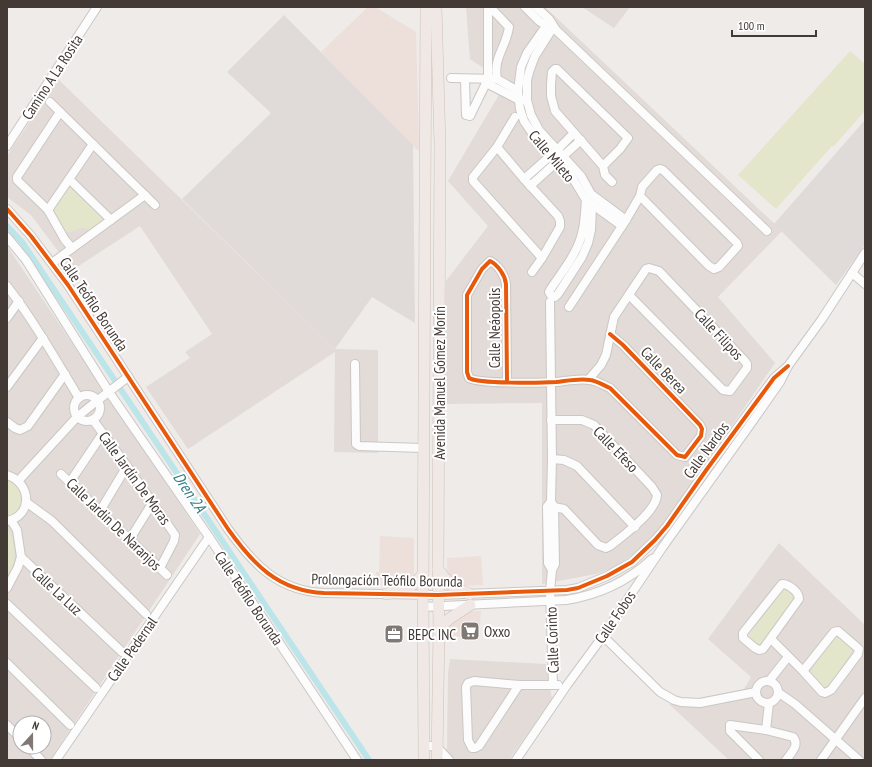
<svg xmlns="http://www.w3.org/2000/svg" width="872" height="767" font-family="'PT Sans Narrow',sans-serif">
<rect width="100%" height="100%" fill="#eeebe9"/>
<g fill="#e2dbd7" fill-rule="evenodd">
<path d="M 466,7 L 545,7 L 782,231 L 718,297 L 775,363 L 660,530 L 634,554 L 615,567 L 596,574 L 542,584 L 542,403 L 444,404 L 446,281 L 488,226 L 448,181 L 506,83 L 470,59 Z"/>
<path d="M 582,7 L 630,7 L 614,28 Z"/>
<path d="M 58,79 L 335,349 L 378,350 L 378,453 L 334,452 L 335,352 L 188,449 L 146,387 L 190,358 L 185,352 L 212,334 L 140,226 L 71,271 L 58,251 L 31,215 L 7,197 L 7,156 Z"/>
<path d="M 7,246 L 200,534 L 50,760 L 7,760 ZM 20,723 L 44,723 L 44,747 L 20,747 Z"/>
<path d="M 779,543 L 865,625 L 865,760 L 729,760 L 669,704 L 744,689 L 751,677 L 708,639 Z"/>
<path d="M 450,659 L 546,664 L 552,699 L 509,760 L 453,760 L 447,754 L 448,673 Z"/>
</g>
<g fill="#eddfda">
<path d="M 368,7 L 375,7 L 416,32 L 419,149 L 417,150 L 321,52 Z"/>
<path d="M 380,536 L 414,538 L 414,575 L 410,585 L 396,586 L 376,586 L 376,572 L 379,572 Z"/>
<path d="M 481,556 L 483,585 L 461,586 L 447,575 L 447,558 Z"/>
<path d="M 466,611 L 481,611 L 479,638 L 448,636 L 449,624 Z"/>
</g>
<g fill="#e0dbd9">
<path d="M 284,15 L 413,145 L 415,323 L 372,297 L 335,349 L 182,199 L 271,113 L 227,72 Z"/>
<path d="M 865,120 L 865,245 L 836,285 L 774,224 Z"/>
</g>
<g fill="#e4e6cb">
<path d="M 850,51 L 865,64 L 865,111 L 833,147 L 832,146 L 776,209 L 738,175 Z"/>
<path d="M 68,188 L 71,188 L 103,218 L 102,222 L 91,229 L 81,228 L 71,232 L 64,232 L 52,212 L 53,208 Z"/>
<path d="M 7,480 C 19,483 25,498 18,509 C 16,513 11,515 7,517 Z"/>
<path d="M 7,530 L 10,532 C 17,552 15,561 7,581 Z"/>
<path d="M 783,589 C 789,589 793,595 793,600 L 765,641 L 760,644 C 753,643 749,641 747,634 Z"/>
<path d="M 839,636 L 850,643 L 853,650 L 829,686 L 825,688 L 817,682 L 809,674 L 831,640 L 835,637 Z"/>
</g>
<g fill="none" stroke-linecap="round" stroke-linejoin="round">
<path stroke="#bce5e9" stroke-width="6" d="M 7,226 L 22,242 L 369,760"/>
<defs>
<g id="minor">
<path d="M 490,7 L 509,27 C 506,48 493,57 497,79"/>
<path d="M 525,7 L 539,21 L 550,28"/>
<path d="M 536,7 L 549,19 L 556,30 L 767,231"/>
<path d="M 546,26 L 527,53 L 521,67 L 518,91 L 520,109 L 524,121 L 540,145 L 572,177 L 586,200 L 622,226"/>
<path d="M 552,29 L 535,56 L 530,69 L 527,80 L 527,100 L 531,115 L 539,130 L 581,176 L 591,194 L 626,220"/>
<path d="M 451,78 L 497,79 L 518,91"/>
<path d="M 465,79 L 466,115 L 470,116 L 488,79 L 488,7"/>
<path d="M 486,83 L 519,100 L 523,100"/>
<path d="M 50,102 L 155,205"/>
<path d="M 60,112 L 17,177 L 17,180 L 48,210 L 65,240 L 72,248"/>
<path d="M 515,117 L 497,147 L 473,177 L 473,181 L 542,258"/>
<path d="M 7,146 L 97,7"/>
<path d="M 497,147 L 524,179 L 558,216 L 560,221 L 560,227 L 542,258 L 532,272"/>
<path d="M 603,166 L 620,149 L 628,138 L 557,69 L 555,69 L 552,72 L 551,84 L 551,96 L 555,111 L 603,166 L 605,175 L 612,182"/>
<path d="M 69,179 L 111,220"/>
<path d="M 524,179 L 558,149 L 574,133"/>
<path d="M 530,186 L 581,140"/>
<path d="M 586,200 C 585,210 585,219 583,229 C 579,252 563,270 550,290 L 549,292 L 552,297 L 555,297 L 558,294 L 582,257 L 588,243 L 591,230 L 592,206"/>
<path d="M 7,209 L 31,236 L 68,285 L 228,529 C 253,564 278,591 324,593 L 438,595 L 567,590 L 578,588 L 607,576 L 632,562 L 655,540 L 667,526 L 707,469 L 774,378 L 788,366"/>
<path d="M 48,210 L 93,144"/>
<path d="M 7,237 L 26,260 L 109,392 L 209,537 L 357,760"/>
<path d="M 52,263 L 145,195"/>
<path d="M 852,273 L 865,284"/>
<path d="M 7,286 C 34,321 56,360 79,398"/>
<path d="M 550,302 L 552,459 L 551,501 L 554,507 L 555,564 L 552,570 L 550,591 L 553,685"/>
<path d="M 569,307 L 626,220 L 640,196 L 642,187 L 657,170 L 660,169 L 663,170 L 733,239 L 737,243 L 738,246 L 719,267 L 714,269 L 709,266 L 640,196"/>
<path d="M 7,318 L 19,301"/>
<path d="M 355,364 L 356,444 L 359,446 L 423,448"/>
<path d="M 589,379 L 601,365 L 606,355 L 614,317 L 646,269 L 649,268 L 659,271 L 744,360 L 747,364 L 747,368 L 730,391 L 723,390 L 629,295"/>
<path d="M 507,382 L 506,284 C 505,275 498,265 490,261 L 482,269 L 467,295 L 467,372 L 469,378 C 478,384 542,383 556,382 C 566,381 579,378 590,380 C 597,381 603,385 610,388 L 677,455 L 685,457 L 701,436 L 702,429 L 700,425 L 623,345 L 610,334"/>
<path d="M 7,387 L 43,338"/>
<circle cx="87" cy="408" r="13"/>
<path d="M 93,420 L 127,466 L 175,535 L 174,541 L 160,568"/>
<path d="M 7,422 L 15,428 L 20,430 L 28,426 L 65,374"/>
<path d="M 552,459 L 564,460 L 577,466 L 635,527"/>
<path d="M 61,474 L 167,575"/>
<path d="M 7,475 C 32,483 33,516 7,521"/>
<path d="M 19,480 L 77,417 L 98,400 L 128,377"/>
<path d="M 70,482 L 103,433"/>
<path d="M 26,502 L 52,521 L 146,614"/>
<path d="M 549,504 L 547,507 L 548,563 L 552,570"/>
<path d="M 547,507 L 554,507 L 564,509 L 598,545 L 606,548 L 610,546 C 623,536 656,512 657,495 L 652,487 L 594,425 L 582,420 L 551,420"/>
<path d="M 100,511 L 127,466"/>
<path d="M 11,520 L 17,530 L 21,557 L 122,652"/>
<path d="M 130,539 L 153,502"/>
<path d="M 782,584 C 789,584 799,592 799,599 L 763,649 L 759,650 L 755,648 L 743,638 L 743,633 Z"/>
<path d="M 7,588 L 18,567 L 21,557"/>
<path d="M 7,604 L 96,688"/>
<path d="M 423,607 L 566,600 C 598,595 628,581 652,559"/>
<path d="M 603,636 L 660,692 L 674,700 L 681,702 L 700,703 L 756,692"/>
<path d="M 771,639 L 803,671 L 822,692 L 825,693 L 831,690 L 858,654 L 859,649 L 838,631 L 834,632 L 803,671"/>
<path d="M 7,663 L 70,725"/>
<circle cx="767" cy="692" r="11"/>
<path d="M 769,681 L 788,657"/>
<path d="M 519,685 L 479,746 L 475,748 L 472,748 L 468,740 L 466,687 L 468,683 L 474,681 L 519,685 L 558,685"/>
<path d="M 779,693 L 795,704 L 859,760"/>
<path d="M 7,725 L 20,738"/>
<path d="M 766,730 L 769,703"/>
<path d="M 424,745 L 437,747 L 449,760"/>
<path d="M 29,747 L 41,760"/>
<path d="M 56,760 L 209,537"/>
<path d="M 516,760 L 567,685 L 603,636 L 662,548 L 752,422 L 780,382 L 788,366 L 822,319 L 865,253"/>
<path d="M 759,760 L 730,731 L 730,725 L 766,730 L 793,737 C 800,745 791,753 786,760"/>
<path d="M 821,760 L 865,698"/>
</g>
<g id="major">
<path d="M 436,7 L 440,145 L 438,569 L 439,628 L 437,760"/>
<path d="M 438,569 C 446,582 456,590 470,594"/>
<path d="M 386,594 C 403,591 413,588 423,574"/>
<path d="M 439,628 L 449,619 L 470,605"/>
<path d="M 424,760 L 423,595 L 426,7"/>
</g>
</defs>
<use href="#minor" stroke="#cbc7c5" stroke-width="10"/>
<use href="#major" stroke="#cfc1b8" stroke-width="12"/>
<use href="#minor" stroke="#fcfcfc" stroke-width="8"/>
<use href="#major" stroke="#efe8e4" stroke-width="11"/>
<defs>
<g id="cycleway">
<path d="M 7,209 L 31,236 L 68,285 L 228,529 C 253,564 278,591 324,593 L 438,595 L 567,590 L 578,588 L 607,576 L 632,562 L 655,540 L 667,526 L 707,469 L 774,378 L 788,366"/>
<path d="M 507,382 L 506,284 C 505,275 498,265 490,261 L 482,269 L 467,295 L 467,372 L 469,378 C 478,384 542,383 556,382 C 566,381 579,378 590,380 C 597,381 603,385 610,388 L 677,455 L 685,457 L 701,436 L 702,429 L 700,425 L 623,345 L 610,334"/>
</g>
</defs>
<use href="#cycleway" stroke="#fff" stroke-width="6"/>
<use href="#cycleway" stroke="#e8590c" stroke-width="4"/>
</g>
<defs>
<symbol id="supermarket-square" viewBox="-11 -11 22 22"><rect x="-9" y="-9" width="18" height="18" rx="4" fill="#7f7875" stroke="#fff"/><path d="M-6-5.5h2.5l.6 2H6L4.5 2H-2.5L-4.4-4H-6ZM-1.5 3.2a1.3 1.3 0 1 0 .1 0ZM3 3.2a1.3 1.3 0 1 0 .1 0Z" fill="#fff"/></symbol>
<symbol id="office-square" viewBox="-11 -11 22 22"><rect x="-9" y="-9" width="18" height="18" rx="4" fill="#7f7875" stroke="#fff"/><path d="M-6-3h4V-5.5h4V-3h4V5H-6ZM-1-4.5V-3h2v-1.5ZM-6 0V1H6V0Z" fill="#fff"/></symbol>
</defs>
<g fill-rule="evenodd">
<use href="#supermarket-square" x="459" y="620" width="22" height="22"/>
<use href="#office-square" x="383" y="623" width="22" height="22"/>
</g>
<g text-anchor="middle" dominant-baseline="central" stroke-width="4" stroke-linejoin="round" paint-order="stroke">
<g font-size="15" fill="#433a36" stroke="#fff">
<text transform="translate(52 77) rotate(-57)">Camino A La Rosita</text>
<text transform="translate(552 156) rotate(50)">Calle Mileto</text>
<text transform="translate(94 304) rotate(56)">Calle Teófilo Borunda</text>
<text transform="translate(494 328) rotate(-90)">Calle Neáopolis</text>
<text transform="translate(719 334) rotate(47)">Calle Filipos</text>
<text transform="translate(664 370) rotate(46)">Calle Berea</text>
<text transform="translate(439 383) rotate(-90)">Avenida Manuel Gómez Morín</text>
<text transform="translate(616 449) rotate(46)">Calle Efeso</text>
<text transform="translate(706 450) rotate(-54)">Calle Nardos</text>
<text transform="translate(135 478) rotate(54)">Calle Jardín De Moras</text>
<text transform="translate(114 524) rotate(44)">Calle Jardín De Naranjos</text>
<text transform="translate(387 580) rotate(1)">Prolongación Teófilo Borunda</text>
<text transform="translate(57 591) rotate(43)">Calle La Luz</text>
<text transform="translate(249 598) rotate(56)">Calle Teófilo Borunda</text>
<text transform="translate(615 617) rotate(-56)">Calle Fobos</text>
<text transform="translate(552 640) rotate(-92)">Calle Corinto</text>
<text transform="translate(132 649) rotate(-55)">Calle Pedernal</text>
</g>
<g font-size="15" fill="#433a36" stroke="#fff" text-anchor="start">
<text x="484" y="631">Oxxo</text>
<text x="408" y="634">BEPC INC</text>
</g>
<g font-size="16" font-style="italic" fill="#317f87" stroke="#fff">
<text transform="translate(190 492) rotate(56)">Dren 2A</text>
</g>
</g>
<rect width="872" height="767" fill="none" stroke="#433a36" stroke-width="16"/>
<g transform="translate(32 735) rotate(21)"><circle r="19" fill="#ffffff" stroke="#b4b0af"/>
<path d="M0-3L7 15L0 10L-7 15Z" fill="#7f7875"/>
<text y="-6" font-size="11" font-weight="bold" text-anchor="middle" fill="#433a36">N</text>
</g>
<path d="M732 30v6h84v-6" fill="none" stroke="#433a36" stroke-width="2"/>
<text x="738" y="30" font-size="12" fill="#433a36" stroke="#ffffff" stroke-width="3" paint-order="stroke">100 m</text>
</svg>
